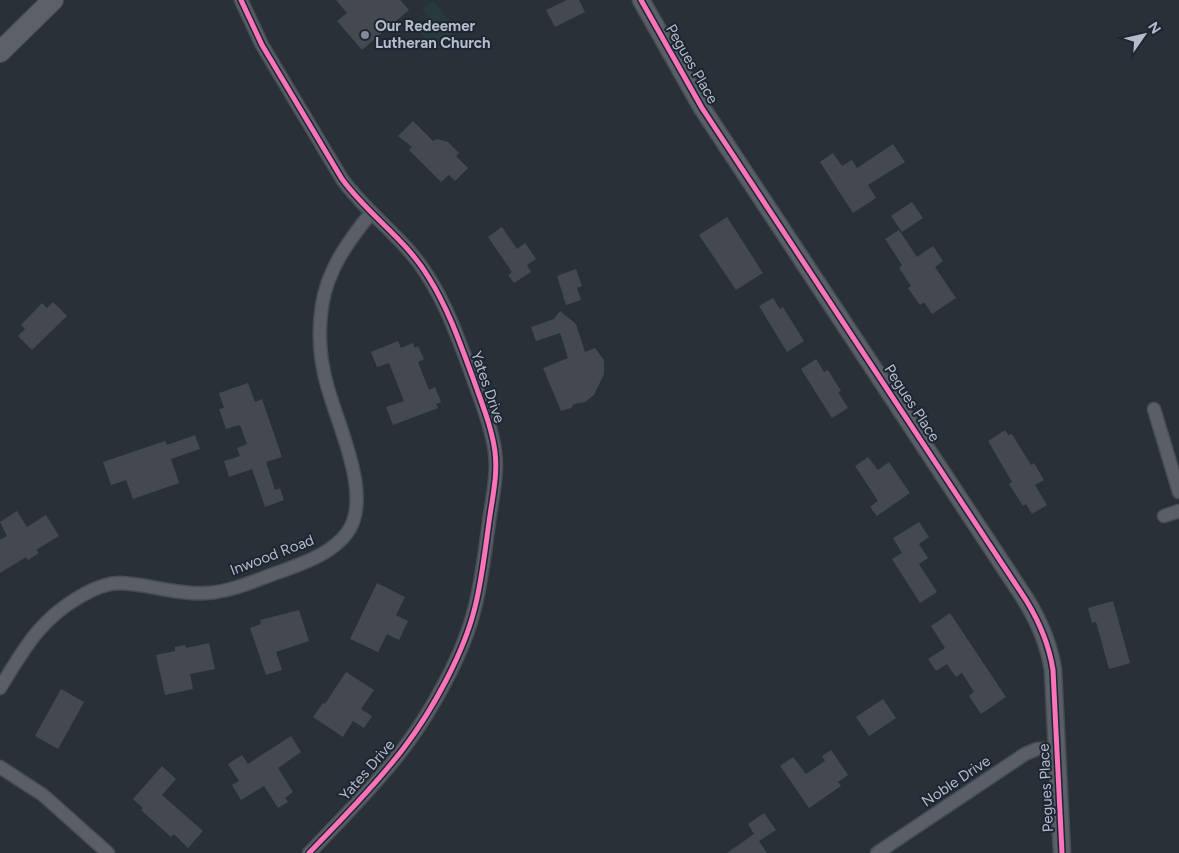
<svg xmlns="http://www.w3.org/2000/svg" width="1179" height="853" font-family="Figtree,sans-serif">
<rect width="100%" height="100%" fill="#2a3038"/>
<path fill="#273a3e" d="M 433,1 L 458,32 L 435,51 L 420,32 L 432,22 L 422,9 Z"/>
<g fill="#444950">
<path d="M 336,0 L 400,0 L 409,10 L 362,50 L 337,21 L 347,13 Z"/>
<path d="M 567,0 L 579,0 L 585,12 L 555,27 L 546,10 Z"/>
<path d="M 413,121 L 433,141 L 437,139 L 448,142 L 459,153 L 456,156 L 468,168 L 455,181 L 449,175 L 441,182 L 409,150 L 412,147 L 398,136 Z"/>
<path d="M 893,144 L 905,162 L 868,185 L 876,198 L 853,213 L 820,162 L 833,153 L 842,166 L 852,160 L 857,168 Z"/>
<path d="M 912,202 L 923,218 L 902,232 L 891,216 Z"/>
<path d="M 727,217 L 763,273 L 736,290 L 699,235 Z"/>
<path d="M 502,227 L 517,249 L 525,243 L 536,259 L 527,265 L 531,272 L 514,283 L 508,275 L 512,272 L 488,237 Z"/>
<path d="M 899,230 L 917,257 L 933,246 L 943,261 L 935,267 L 956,298 L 932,314 L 924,302 L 920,305 L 908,288 L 911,286 L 899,268 L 902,265 L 885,239 Z"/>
<path d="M 576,269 L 582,286 L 577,288 L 581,300 L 566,305 L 557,276 Z"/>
<path d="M 773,298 L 780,309 L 783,307 L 804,341 L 787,352 L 759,306 Z"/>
<path d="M 53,302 L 67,316 L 32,350 L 18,336 L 25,329 L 21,325 L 42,303 L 47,308 Z"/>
<path d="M 560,311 L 576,324 L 585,352 L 595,348 L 604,360 L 604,374 L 594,395 L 585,402 L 574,404 L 571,408 L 561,411 L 543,368 L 568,358 L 560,333 L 536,341 L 531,327 L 554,319 Z"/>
<path d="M 398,341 L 401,348 L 413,343 L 415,348 L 418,346 L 424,359 L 418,362 L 429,390 L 435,387 L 441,402 L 436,404 L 438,408 L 393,425 L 386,407 L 404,401 L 389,363 L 377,367 L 371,352 Z"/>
<path d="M 816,359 L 824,372 L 828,370 L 841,391 L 838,392 L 848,408 L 832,418 L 801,369 Z"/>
<path d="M 248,383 L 255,402 L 262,399 L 282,457 L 266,462 L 275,490 L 280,488 L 284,500 L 265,507 L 252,469 L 229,477 L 224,461 L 240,456 L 237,448 L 247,444 L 240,425 L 226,429 L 219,409 L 224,408 L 219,393 Z"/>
<path d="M 1005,430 L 1008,435 L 1012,434 L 1031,465 L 1034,463 L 1044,480 L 1035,485 L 1047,505 L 1032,514 L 1026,504 L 1023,506 L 1009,484 L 1012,482 L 988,441 Z"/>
<path d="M 195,435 L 200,449 L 171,459 L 179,483 L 133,499 L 126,480 L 111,485 L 103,462 L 165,441 L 167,445 Z"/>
<path d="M 868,457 L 878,470 L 889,462 L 910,493 L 877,516 L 870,507 L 878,501 L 855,466 Z"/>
<path d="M 17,511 L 27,527 L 46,515 L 59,536 L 36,550 L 39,553 L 28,560 L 26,557 L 0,573 L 0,540 L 7,536 L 0,522 Z"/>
<path d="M 919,522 L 929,537 L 919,544 L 928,558 L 919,564 L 937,592 L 920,603 L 892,559 L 902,553 L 893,538 Z"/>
<path d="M 377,583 L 405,597 L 396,615 L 408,621 L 399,640 L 387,634 L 378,652 L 350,639 Z"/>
<path d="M 1113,601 L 1130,663 L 1109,669 L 1096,622 L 1092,623 L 1088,608 Z"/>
<path d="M 299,610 L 309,641 L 276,652 L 282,670 L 266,675 L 250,628 L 261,624 L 260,620 Z"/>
<path d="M 950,613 L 1006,697 L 981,714 L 969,696 L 974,692 L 962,673 L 956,677 L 947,664 L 936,671 L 928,659 L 945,648 L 931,626 Z"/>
<path d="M 209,643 L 215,669 L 190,674 L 193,689 L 165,695 L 156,655 L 175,651 L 175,647 L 185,645 L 186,648 Z"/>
<path d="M 346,672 L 374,690 L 361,709 L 372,716 L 364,728 L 353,721 L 343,737 L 313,717 L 323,703 L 325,704 Z"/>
<path d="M 61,689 L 84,702 L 58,749 L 35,736 Z"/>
<path d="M 883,699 L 896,718 L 869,736 L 856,717 Z"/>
<path d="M 291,736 L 301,752 L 278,768 L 293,792 L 285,798 L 288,802 L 278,808 L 264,786 L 241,800 L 232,785 L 239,781 L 228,764 L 242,755 L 248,764 Z"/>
<path d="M 831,750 L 848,775 L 838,782 L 841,786 L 809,808 L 780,766 L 793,757 L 806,774 L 825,761 L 822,756 Z"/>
<path d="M 162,766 L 176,779 L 162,795 L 203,831 L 188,848 L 174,834 L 171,837 L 141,810 L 143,808 L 133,799 Z"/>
<path d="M 764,813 L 776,830 L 759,841 L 767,853 L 727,853 L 754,834 L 748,824 Z"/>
</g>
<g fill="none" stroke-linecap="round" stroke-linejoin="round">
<defs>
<g id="minor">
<path d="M 241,0 L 262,45 L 342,179 C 368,215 406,239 429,278 C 449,310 461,346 474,381 C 482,404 492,428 495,452 C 498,475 492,499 489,522 C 485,551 482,579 475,607 C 464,653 432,711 403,749 C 376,784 340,821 309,853"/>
<path d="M 1154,409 L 1179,492"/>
<path d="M 1164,516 L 1179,511"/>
<path d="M 0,688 C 24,649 40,619 81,596 C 93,589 106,583 120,583 C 149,584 177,595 206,593 C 232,592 258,579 282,571 C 306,562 331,554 347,533 C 374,497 337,424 327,385 C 320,360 318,331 322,306 C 327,270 349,240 371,213"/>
<path d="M 0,767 L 43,795 L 108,853"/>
<path d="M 877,853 L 1025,754 L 1037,749 L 1056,749"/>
</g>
<path id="tertiary" d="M 641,0 L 702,108 L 1026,600 C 1040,623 1049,644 1053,670 L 1062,853"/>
<path id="primary" d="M 0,52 L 53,0"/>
</defs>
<use href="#minor" stroke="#484c53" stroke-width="15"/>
<use href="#tertiary" stroke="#484c53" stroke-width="19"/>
<use href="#primary" stroke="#484c55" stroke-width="22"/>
<use href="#minor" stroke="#5a5e66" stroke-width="12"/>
<use href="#tertiary" stroke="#5a5e66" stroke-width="16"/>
<use href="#primary" stroke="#5c6168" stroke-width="20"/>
<defs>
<g id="cycleway">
<path d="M 241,0 L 262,45 L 342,179 C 368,215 406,239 429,278 C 449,310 461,346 474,381 C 482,404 492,428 495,452 C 498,475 492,499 489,522 C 485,551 482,579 475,607 C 464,653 432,711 403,749 C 376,784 340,821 309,853"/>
<path d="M 641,0 L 702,108 L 1026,600 C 1040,623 1049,644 1053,670 L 1062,853"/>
</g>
</defs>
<use href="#cycleway" stroke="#1d2633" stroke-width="8"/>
<use href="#cycleway" stroke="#fb73b8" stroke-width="5"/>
</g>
<circle fill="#848b96" stroke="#1d2633" stroke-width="2" cx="365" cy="35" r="5"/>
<g text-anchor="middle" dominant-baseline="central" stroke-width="4" stroke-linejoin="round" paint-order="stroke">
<g font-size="15" font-weight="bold" fill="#b4bcc9" stroke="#1d2633" text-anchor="start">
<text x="375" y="26">Our Redeemer<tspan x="375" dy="17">Lutheran Church</tspan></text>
</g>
<g font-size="15" fill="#b4bcc9" stroke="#1d2633">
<text transform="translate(692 64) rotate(60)">Pegues Place</text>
<text transform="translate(488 387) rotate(71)">Yates Drive</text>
<text transform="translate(912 403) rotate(57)">Pegues Place</text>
<text transform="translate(272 555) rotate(-21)">Inwood Road</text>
<text transform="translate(367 770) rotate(-49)">Yates Drive</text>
<text transform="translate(956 781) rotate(-34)">Noble Drive</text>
<text transform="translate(1046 788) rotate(-93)">Pegues Place</text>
</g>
</g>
<g transform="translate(1144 35) rotate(56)" stroke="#1d2633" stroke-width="4" paint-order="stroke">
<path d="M0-4L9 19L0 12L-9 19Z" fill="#b4bcc9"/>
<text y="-8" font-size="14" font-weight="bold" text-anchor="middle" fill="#b4bcc9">N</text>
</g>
</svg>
